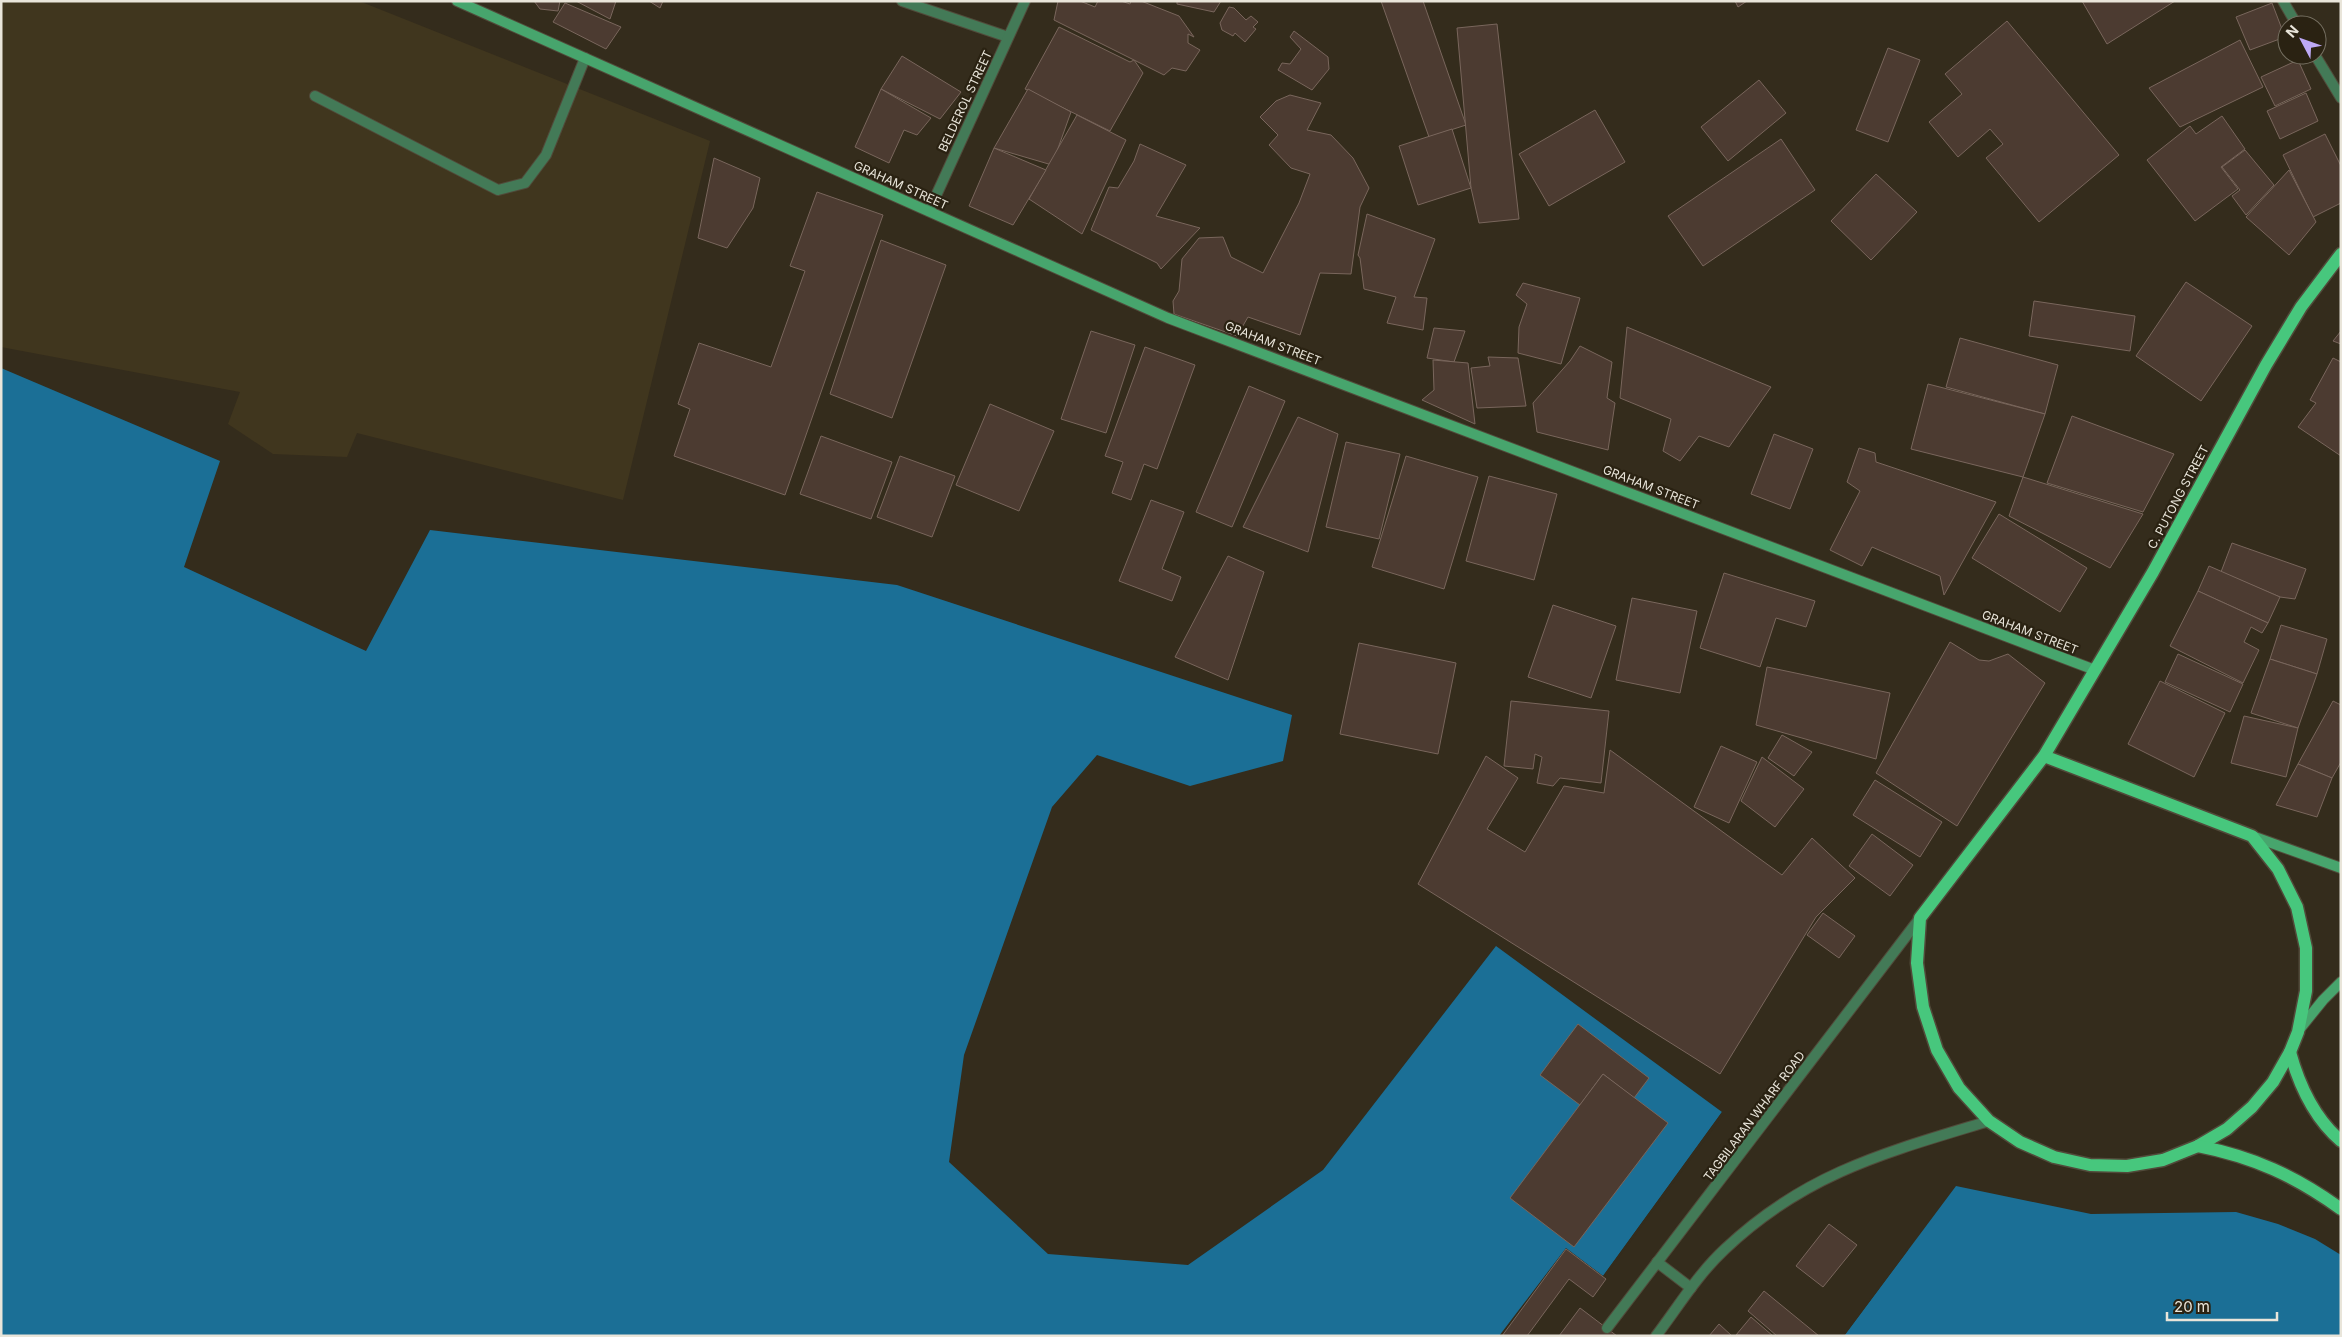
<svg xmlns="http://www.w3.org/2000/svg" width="2342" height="1337" font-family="Inter,sans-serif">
<rect width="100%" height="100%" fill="#342c1c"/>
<path fill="#40361e" d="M 1,1 L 359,1 L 710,141 L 623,500 L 357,433 L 347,457 L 273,454 L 228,424 L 240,392 L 1,347 Z"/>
<g fill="#1b6f96">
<path d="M 1,368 L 220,461 L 184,567 L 366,651 L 430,530 L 897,585 L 1292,715 L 1283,761 L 1190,786 L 1097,755 L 1052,807 L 964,1055 L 949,1162 L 1048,1254 L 1188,1265 L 1323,1170 L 1496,946 L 1722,1112 L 1603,1276 L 1566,1248 L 1499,1336 L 1,1336 Z"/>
<path d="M 1956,1186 L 2091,1214 L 2236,1212 L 2278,1224 L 2315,1239 L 2341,1255 L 2341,1336 L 1844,1336 Z"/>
</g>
<g fill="#342c1c">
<path d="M 1722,1112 L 1724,1114 L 1604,1278 L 1566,1251 L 1500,1336 L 1566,1249 L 1603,1276 Z"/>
<path d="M 1906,1249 L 1908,1250 L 1844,1336 L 1842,1336 Z"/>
</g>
<g fill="#4c3b31" stroke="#79665c">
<path d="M 534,1 L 560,1 L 558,11 L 540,9 Z"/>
<path d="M 576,1 L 616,1 L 610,19 Z"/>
<path d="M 649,1 L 663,1 L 660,8 Z"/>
<path d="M 1058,1 L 1080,1 L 1095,7 L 1098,1 L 1121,1 L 1130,4 L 1131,1 L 1141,1 L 1179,16 L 1194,37 L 1188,34 L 1188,43 L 1200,50 L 1186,71 L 1172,68 L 1164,75 L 1054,20 Z"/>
<path d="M 1177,1 L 1221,1 L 1214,12 L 1177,4 Z"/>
<path d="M 1381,1 L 1423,1 L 1466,125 L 1429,137 Z"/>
<path d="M 1735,1 L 1747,1 L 1738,7 Z"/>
<path d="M 2082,1 L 2175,1 L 2107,44 Z"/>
<path d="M 565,3 L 621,27 L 606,49 L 553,22 Z"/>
<path d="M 2272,3 L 2285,37 L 2250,50 L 2236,17 Z"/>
<path d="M 1229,7 L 1234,8 L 1246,20 L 1251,16 L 1258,22 L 1253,27 L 1256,29 L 1245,42 L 1235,33 L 1233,36 L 1222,30 L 1220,23 Z"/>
<path d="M 2007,21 L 2119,155 L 2039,222 L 1986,158 L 2003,144 L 1990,129 L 1958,157 L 1929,122 L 1962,94 L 1945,74 Z"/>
<path d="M 1497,24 L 1519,219 L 1479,223 L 1471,188 L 1457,28 Z"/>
<path d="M 1059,27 L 1130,62 L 1134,60 L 1143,73 L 1110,131 L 1025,89 Z"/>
<path d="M 1294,31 L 1328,57 L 1329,69 L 1312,90 L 1278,70 L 1282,63 L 1290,64 L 1301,49 L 1290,37 Z"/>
<path d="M 2240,40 L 2263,87 L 2180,127 L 2149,88 Z"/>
<path d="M 1888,48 L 1920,60 L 1888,142 L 1856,130 Z"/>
<path d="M 902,56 L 961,92 L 940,119 L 881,89 Z"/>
<path d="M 2298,60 L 2311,89 L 2275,106 L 2261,77 Z"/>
<path d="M 1759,80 L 1786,113 L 1728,161 L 1701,127 Z"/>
<path d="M 881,89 L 931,118 L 917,135 L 904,130 L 889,163 L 855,147 Z"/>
<path d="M 1028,89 L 1071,112 L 1052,165 L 994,148 Z"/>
<path d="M 2306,93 L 2318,121 L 2280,139 L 2267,111 Z"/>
<path d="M 1290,95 L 1321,103 L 1307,130 L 1331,135 L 1353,158 L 1369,188 L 1360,207 L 1351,274 L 1320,273 L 1300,335 L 1248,317 L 1237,336 L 1174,314 L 1173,301 L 1179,291 L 1182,259 L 1199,238 L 1223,237 L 1231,257 L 1263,273 L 1299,203 L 1310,174 L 1291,168 L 1269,145 L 1278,135 L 1260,117 L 1276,101 Z"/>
<path d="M 1595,110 L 1625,162 L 1549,206 L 1519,154 Z"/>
<path d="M 1077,115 L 1126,140 L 1082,234 L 1029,199 Z"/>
<path d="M 2222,116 L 2245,149 L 2221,167 L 2238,189 L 2195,221 L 2147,160 L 2190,126 L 2196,134 Z"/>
<path d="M 1452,129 L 1471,188 L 1418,205 L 1399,146 Z"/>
<path d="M 2325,134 L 2341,166 L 2341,203 L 2313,217 L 2283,155 Z"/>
<path d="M 1781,139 L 1815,190 L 1703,266 L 1668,216 Z"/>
<path d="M 1140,144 L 1186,165 L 1156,216 L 1200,228 L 1161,269 L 1157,263 L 1091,230 L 1109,187 L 1118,188 L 1134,161 Z"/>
<path d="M 994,148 L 1046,170 L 1013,225 L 969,206 Z"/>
<path d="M 2245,150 L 2274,185 L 2246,215 L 2232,196 L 2240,190 L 2222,167 Z"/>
<path d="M 714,158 L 760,178 L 753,208 L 727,248 L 698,238 Z"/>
<path d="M 2289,170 L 2316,222 L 2289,255 L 2246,217 Z"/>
<path d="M 1876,174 L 1917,212 L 1871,260 L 1831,221 Z"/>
<path d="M 817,192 L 883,215 L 785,495 L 674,456 L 690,409 L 678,404 L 699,343 L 771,367 L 805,271 L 790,266 Z"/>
<path d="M 1367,214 L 1435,239 L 1414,297 L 1427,298 L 1423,330 L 1387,323 L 1396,297 L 1364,289 L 1360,258 L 1358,255 Z"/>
<path d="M 881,240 L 946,265 L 892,418 L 830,394 Z"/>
<path d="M 2186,282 L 2252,326 L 2201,401 L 2136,356 Z"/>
<path d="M 1523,283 L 1580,298 L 1561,364 L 1518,353 L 1519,327 L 1527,304 L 1516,295 Z"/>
<path d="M 2034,301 L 2135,316 L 2130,351 L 2029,336 Z"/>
<path d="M 1627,327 L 1771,387 L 1729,447 L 1699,436 L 1680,461 L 1663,451 L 1671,419 L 1620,398 Z"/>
<path d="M 1434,328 L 1465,331 L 1454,362 L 1427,358 Z"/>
<path d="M 1091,331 L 1135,345 L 1106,433 L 1061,419 Z"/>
<path d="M 2341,331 L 2341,344 L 2333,341 Z"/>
<path d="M 1960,338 L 2058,365 L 2045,414 L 1946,387 Z"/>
<path d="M 1580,346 L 1612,362 L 1607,398 L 1615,403 L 1608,450 L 1537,432 L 1533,403 L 1570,361 Z"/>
<path d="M 1145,347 L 1195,365 L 1157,469 L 1144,464 L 1131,500 L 1112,493 L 1123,462 L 1105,456 Z"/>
<path d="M 1488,357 L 1518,358 L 1526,406 L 1477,408 L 1471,368 L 1490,366 Z"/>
<path d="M 2333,358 L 2341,362 L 2341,456 L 2298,427 L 2316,403 L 2310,400 Z"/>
<path d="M 1433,360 L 1468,363 L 1475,424 L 1422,400 L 1434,390 Z"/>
<path d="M 1928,384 L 2045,414 L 2023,477 L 1911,449 Z"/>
<path d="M 1249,386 L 1285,401 L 1232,527 L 1196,512 Z"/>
<path d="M 990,404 L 1054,431 L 1019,511 L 956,485 Z"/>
<path d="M 2072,416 L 2174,454 L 2143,512 L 2047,483 Z"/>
<path d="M 1298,417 L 1338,434 L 1308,552 L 1243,527 Z"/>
<path d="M 1774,434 L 1813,449 L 1790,509 L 1751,494 Z"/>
<path d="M 821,436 L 892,462 L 871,519 L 800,494 Z"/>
<path d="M 1346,442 L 1400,454 L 1379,539 L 1326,527 Z"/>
<path d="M 1859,448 L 1875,453 L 1876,462 L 1996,502 L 1944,595 L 1940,576 L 1872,547 L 1862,566 L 1830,550 L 1860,491 L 1847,482 Z"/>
<path d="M 900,456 L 955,476 L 932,537 L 877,517 Z"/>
<path d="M 1406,456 L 1478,477 L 1444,589 L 1372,567 Z"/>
<path d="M 1489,476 L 1557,494 L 1534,580 L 1466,561 Z"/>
<path d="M 2023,477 L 2143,514 L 2110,568 L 2009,516 Z"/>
<path d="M 1151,500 L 1184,512 L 1162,569 L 1181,577 L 1172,601 L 1119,581 Z"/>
<path d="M 1999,514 L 2087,568 L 2060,612 L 1972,558 Z"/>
<path d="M 2232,543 L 2306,569 L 2295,599 L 2280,597 L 2221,572 Z"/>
<path d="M 1228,556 L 1264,572 L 1228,680 L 1175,657 Z"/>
<path d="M 2209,566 L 2280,597 L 2268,623 L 2198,591 Z"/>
<path d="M 1724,573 L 1815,601 L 1806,627 L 1776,618 L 1760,667 L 1700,648 Z"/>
<path d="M 2198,591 L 2268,623 L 2262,633 L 2251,627 L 2244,642 L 2259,650 L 2243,683 L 2170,646 Z"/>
<path d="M 1632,598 L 1697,611 L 1680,693 L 1616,680 Z"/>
<path d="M 1553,605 L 1616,626 L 1591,698 L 1528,677 Z"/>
<path d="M 2281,625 L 2327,639 L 2317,674 L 2270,659 Z"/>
<path d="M 1950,642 L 1979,660 L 1989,661 L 2008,654 L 2045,683 L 1957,826 L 1876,773 Z"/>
<path d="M 1359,643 L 1456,663 L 1438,754 L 1340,734 Z"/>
<path d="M 2178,654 L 2243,684 L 2230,712 L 2165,682 Z"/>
<path d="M 2270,659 L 2317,674 L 2298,728 L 2251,713 Z"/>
<path d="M 1767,667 L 1890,693 L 1876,759 L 1756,725 Z"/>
<path d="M 2160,681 L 2225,713 L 2194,777 L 2128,744 Z"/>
<path d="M 1511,701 L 1609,711 L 1601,783 L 1560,778 L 1553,786 L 1537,783 L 1542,757 L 1535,754 L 1533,769 L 1504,766 Z"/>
<path d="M 2333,701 L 2341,705 L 2341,762 L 2332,778 L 2298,764 Z"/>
<path d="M 2244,716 L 2298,728 L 2286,777 L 2231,763 Z"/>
<path d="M 1782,735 L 1812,752 L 1794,776 L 1768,758 Z"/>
<path d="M 1721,746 L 1757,762 L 1729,823 L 1694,807 Z"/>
<path d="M 1610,750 L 1782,875 L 1812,838 L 1855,878 L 1816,917 L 1720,1074 L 1418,884 L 1486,756 L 1518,778 L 1487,829 L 1525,852 L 1564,786 L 1604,793 Z"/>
<path d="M 1762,757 L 1804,789 L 1775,827 L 1741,801 Z"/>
<path d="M 2298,764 L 2332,778 L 2317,817 L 2276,805 Z"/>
<path d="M 1875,780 L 1942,822 L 1920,857 L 1853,815 Z"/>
<path d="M 1872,834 L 1913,865 L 1890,896 L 1849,866 Z"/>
<path d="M 1823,913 L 1855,936 L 1839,958 L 1807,935 Z"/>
<path d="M 1578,1024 L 1649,1078 L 1634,1098 L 1603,1074 L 1580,1105 L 1540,1075 Z"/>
<path d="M 1603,1074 L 1668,1123 L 1574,1247 L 1510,1198 Z"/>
<path d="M 1829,1224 L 1857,1245 L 1823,1287 L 1796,1266 Z"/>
<path d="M 1566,1249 L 1606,1279 L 1593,1297 L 1569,1279 L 1527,1336 L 1502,1336 Z"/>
<path d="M 1764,1291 L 1819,1336 L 1777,1336 L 1748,1311 Z"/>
<path d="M 1580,1308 L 1617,1336 L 1559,1336 Z"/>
<path d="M 1751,1317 L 1773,1336 L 1736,1335 Z"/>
<path d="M 1719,1324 L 1732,1336 L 1709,1336 Z"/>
</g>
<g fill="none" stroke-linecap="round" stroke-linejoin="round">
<defs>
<g id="service">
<path d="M 902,1 L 1008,37"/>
<path d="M 315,96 L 498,190 L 525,183 L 546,155 L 585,58"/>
<path d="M 1657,1262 L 1691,1288"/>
<path d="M 1607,1328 L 1920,918"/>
<path d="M 1656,1336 C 1678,1307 1698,1274 1725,1249 C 1805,1173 1887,1152 1989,1121"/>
</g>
<g id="minor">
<path d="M 2283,1 L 2297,25"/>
<path d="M 2315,55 L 2341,98"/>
</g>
<path id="tertiary" d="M 929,211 L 1025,1"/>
<g id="secondary">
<path d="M 457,1 L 1168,318 L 2095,670"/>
<path d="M 2252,836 L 2341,868"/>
<path d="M 2298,1031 L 2323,1000 L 2341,982"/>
</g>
<g id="primary">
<path d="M 2044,756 L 2252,836 L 2278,869 L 2297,907 L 2306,948 L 2306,991 L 2298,1032 L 2290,1052 L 2273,1082 L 2252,1107 L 2227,1129 L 2198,1146 L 2163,1160 L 2127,1166 L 2090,1165 L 2054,1157 L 2020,1142 L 1989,1121 L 1959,1088 L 1937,1050 L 1923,1007 L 1917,963 L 1920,918 L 2044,756 L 2153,572 L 2266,365 L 2301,307 L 2341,254"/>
<path d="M 2290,1052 C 2299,1085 2314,1118 2341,1141"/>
<path d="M 2198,1146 C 2254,1157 2295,1176 2341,1209"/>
</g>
</defs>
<use href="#service" stroke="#514a3a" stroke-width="12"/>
<use href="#minor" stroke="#514a3a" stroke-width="12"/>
<use href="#tertiary" stroke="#514a3a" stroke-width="12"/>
<use href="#secondary" stroke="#514a3a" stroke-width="12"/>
<use href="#primary" stroke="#514a3a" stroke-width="15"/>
<use href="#service" stroke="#437a57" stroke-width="10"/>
<use href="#minor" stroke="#437a57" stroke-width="10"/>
<use href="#tertiary" stroke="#437a57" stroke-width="10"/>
<use href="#secondary" stroke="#47a56d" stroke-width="10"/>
<use href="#primary" stroke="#47c77d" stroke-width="12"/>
</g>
<g text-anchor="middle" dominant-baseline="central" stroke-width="4.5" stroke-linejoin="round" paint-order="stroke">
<g font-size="12" fill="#e9e5da" stroke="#2a2212">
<text transform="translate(965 101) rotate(-65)">BELDEROL STREET</text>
<text transform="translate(901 185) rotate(24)">GRAHAM STREET</text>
<text transform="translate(1273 343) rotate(21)">GRAHAM STREET</text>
<text transform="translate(1651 487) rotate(21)">GRAHAM STREET</text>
<text transform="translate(2178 497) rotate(-62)">C. PUTONG STREET</text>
<text transform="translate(2030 632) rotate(21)">GRAHAM STREET</text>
<text transform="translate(1754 1116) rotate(-53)">TAGBILARAN WHARF ROAD</text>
</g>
</g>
<rect width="2342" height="1337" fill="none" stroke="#e9e5da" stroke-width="5"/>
<g transform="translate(2302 40) rotate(311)"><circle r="24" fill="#2a2212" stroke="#767062"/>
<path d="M0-4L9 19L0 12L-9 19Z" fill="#bda9f5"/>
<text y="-8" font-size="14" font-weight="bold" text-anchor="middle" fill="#e9e5da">N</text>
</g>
<path d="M2167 1312v8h110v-8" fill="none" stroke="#e9e5da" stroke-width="2.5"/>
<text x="2174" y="1312" font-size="15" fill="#e9e5da" stroke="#2a2212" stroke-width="4" paint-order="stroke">20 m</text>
</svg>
